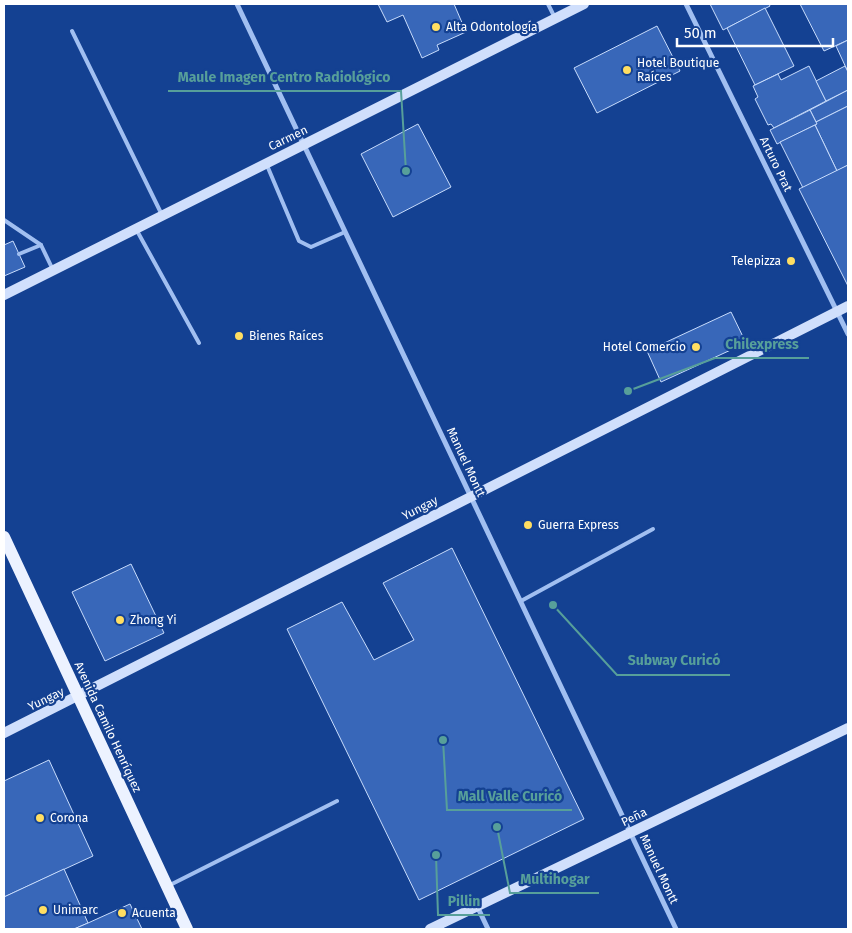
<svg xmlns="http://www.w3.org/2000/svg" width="852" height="933" font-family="'Fira Sans',sans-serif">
<rect width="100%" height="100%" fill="#144192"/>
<g fill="#3867b9" stroke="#c8dcfc">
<path d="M 378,4 L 454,4 L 466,32 L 437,45 L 439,50 L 422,58 L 403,15 L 387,22 Z"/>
<path d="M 710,4 L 769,4 L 770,6 L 723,30 Z"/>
<path d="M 800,4 L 848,4 L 848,40 L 824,51 Z"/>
<path d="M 765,8 L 794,66 L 755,85 L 727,28 Z"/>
<path d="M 657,26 L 680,71 L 597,113 L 574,68 Z"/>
<path d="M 848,40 L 848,72 L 836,46 Z"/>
<path d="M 809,66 L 826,101 L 774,128 L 771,124 L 768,125 L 755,99 L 758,97 L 753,86 L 778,74 L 781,80 Z"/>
<path d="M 845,66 L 848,72 L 848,90 L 826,101 L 816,81 Z"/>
<path d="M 848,90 L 848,106 L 816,122 L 810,110 Z"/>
<path d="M 848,106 L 848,165 L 837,171 L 815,125 L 816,122 Z"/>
<path d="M 810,110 L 817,124 L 777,144 L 770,130 Z"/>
<path d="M 418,124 L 451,187 L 393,217 L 361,154 Z"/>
<path d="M 815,125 L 837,171 L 803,188 L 780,142 Z"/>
<path d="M 848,165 L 848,286 L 799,189 Z"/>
<path d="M 13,241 L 25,267 L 4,276 L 4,245 Z"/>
<path d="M 731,312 L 746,343 L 661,382 L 647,351 Z"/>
<path d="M 452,548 L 584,819 L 419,900 L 287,629 L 342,602 L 374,660 L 414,640 L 383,583 Z"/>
<path d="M 131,564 L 164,633 L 105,661 L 72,592 Z"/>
<path d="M 49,760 L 93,856 L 4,897 L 4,781 Z"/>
<path d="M 64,869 L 88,923 L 74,929 L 4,929 L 4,897 Z"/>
<path d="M 130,904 L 142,929 L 74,929 L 88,923 Z"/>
</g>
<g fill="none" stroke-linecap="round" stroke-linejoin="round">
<g stroke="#a1bff1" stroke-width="4">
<path d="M 548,4 L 555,18"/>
<path d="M 72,31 L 162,215"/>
<path d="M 266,163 L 299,241 L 311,247 L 345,232"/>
<path d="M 4,220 L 41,245 L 53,270"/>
<path d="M 136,229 L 199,343"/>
<path d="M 19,254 L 41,245"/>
<path d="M 521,601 L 653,529"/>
<path d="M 170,885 L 337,801"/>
</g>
<g stroke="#a1bff1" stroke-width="5">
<path d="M 237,4 L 676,929"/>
<path d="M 686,4 L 848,334"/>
<path d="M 477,906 L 488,929"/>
</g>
<g stroke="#d0dffc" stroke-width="10">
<path d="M 4,295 L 584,4"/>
<path d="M 4,733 L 848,306"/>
<path d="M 430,929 L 848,728"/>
</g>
<path stroke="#ecf2ff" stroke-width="12" d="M 4,537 L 187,929"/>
</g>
<g fill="#ffde62" stroke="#144192" stroke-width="2">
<circle cx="436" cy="27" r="5"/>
<circle cx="627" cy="70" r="5"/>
<circle cx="791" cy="261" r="5"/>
<circle cx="239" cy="336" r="5"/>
<circle cx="696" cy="347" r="5"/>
<circle cx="528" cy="525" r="5"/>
<circle cx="120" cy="620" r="5"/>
<circle cx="40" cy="818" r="5"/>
<circle cx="43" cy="910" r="5"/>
<circle cx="122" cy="913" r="5"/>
</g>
<g text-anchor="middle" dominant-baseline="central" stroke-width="4.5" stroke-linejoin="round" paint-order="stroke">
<g font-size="12" fill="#fff" stroke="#144192" text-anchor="start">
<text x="446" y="27">Alta Odontología</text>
<text x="637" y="63">Hotel Boutique<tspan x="637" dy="14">Raíces</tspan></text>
<text x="781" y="261" text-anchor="end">Telepizza</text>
<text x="249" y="336">Bienes Raíces</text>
<text x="686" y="347" text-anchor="end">Hotel Comercio</text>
<text x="538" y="525">Guerra Express</text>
<text x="130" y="620">Zhong Yi</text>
<text x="50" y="818">Corona</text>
<text x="53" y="910">Unimarc</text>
<text x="132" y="913">Acuenta</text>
</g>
<g font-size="12" fill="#fff" stroke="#144192">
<text transform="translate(288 138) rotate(-26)">Carmen</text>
<text transform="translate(776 164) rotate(64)">Arturo Prat</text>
<text transform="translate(466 462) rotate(65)">Manuel Montt</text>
<text transform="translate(420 508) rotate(-27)">Yungay</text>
<text transform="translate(46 699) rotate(-26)">Yungay</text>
<text transform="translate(108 727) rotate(65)">Avenida Camilo Henríquez</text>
<text transform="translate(634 817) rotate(-26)">Peña</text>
<text transform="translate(659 869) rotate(65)">Manuel Montt</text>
</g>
</g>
<path fill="none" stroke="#579f9a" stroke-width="2" d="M406 171L401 91H168M628 391L715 358H809M553 605L617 675H730M443 740L447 810H572M497 827L510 893H599M436 855L438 915H490"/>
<g fill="#579f9a" stroke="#144192" stroke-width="2">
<circle cx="406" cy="171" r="5"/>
<circle cx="628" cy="391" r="5"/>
<circle cx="553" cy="605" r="5"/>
<circle cx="443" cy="740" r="5"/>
<circle cx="497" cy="827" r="5"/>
<circle cx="436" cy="855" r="5"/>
</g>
<g font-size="14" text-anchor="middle" font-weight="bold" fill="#579f9a" stroke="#144192" stroke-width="4.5" stroke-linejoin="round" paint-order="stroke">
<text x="284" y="82">Maule Imagen Centro Radiológico</text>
<text x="762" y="349">Chilexpress</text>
<text x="674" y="665">Subway Curicó</text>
<text x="510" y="801">Mall Valle Curicó</text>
<text x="555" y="884">Multihogar</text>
<text x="464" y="906">Pillin</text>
</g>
<rect width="852" height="933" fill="none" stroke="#ffffff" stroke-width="10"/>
<path d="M677 38v8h156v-8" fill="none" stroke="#ffffff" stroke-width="2.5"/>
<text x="684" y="38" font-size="15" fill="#ffffff" stroke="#144192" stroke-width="4" paint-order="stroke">50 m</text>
</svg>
